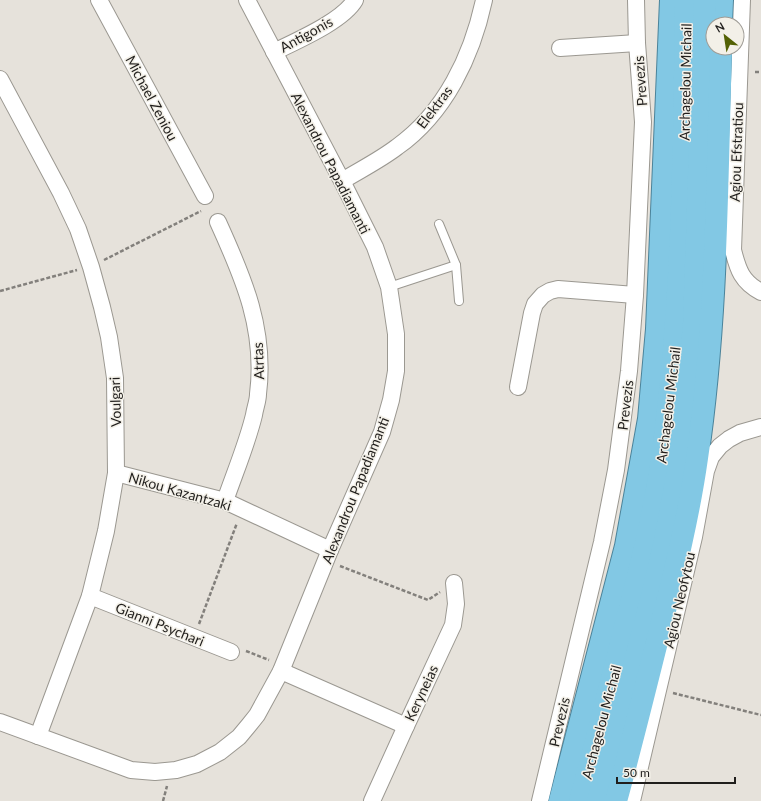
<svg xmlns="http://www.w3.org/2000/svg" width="761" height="801" font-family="Lato,sans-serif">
<rect width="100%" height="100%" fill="#e6e2db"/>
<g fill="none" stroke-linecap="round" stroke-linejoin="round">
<defs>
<g id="service">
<path d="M 439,224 L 456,265 L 459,301"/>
<path d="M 389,287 L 456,265"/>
</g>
<g id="minor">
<path d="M 99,0 L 205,196"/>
<path d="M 742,0 L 733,250 C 738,270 742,282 761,292"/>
<path d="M 560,48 L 637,43"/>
<path d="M 274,52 C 296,41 343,21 355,0"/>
<path d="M 0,79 L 61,193 L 78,229 L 91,267 L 102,307 L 109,337 L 115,378 L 116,473 L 106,531 L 90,596 L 38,736"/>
<path d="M 342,181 C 360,170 380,160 397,147 C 445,113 472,56 484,0"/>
<path d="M 218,222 C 244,279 266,330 258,394 C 258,401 255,408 254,415 C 247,444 235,472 225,501"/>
<path d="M 518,387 L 532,313 L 535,304 L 543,295 L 550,291 L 558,289 L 635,295"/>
<path d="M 116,473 L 225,501 L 330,550"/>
<path d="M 90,596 L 231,652"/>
<path d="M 281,671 L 406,726"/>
<path d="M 0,722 L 131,770 L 155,772 L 176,770 L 197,764 L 220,752 L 239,737 L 249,725 L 257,715 L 281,671 L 330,550 L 382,432 L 391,400 L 396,371 L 396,334 L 389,287 L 375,247 L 342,181 L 247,0"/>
<path d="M 372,801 L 406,726 L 453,625 L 456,604 L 454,583"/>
<path d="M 540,801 L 602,542 L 616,470 L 629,371 L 635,295 L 643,122 L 637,43 L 636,0"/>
<path d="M 632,801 L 694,537 L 706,471 L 711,457 L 720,446 L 729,439 L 740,433 L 761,427"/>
</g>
<g id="trunk">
<path d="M 721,24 L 722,0"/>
<path d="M 560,801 L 626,546 L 649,419 L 657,329 L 671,0"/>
<path d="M 580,801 C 596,742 611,683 626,623 C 639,574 652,523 660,472 C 683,316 684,158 686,0"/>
<path d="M 598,801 L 650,604 L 663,550 L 678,471 L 685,420 L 694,323 L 705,0"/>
<path d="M 616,801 C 632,743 646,685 661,626 C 675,571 689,515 697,458 C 717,322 717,184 721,48"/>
</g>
</defs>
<use href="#service" stroke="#9b9891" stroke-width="10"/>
<use href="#minor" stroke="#9b9891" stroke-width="18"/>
<use href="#trunk" stroke="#4b839a" stroke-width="24"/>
<g stroke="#83807c" stroke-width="2.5" stroke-dasharray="4 2" stroke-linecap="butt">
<path d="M 755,72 L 761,72"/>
<path d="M 104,260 L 201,211"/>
<path d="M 0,291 L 77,270"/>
<path d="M 340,566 L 428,600 L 440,592"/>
<path d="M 199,624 L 237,523"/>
<path d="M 246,651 L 269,660"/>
<path d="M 673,693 L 761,715"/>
<path d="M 163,801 L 167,786"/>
</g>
<use href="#service" stroke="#fff" stroke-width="8"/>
<use href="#minor" stroke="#fff" stroke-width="16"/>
<use href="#trunk" stroke="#82c8e4" stroke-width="22"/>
</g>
<g text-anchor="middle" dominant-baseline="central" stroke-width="3" stroke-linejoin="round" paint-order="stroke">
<g font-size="14" fill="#201e1c" stroke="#f3f0e8">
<text transform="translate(306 34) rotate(-29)">Antigonis</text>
<text transform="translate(640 81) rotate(-94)">Prevezis</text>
<text transform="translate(685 82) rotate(-89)">Archagelou Michail</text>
<text transform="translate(152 98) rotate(62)">Michael Zeniou</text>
<text transform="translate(434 107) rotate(-53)">Elektras</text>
<text transform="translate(736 152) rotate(-88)">Agiou Efstratiou</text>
<text transform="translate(331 163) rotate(63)">Alexandrou Papadiamanti</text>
<text transform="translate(258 361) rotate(-92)">Atrtas</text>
<text transform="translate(115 402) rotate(-92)">Voulgari</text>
<text transform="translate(625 405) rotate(-83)">Prevezis</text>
<text transform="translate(668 405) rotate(-83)">Archagelou Michail</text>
<text transform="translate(355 490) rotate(-68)">Alexandrou Papadiamanti</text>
<text transform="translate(180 491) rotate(16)">Nikou Kazantzaki</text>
<text transform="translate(679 600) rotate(-77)">Agiou Neofytou</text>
<text transform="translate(160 624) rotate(22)">Gianni Psychari</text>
<text transform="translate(421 693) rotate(-65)">Keryneias</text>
<text transform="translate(559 722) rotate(-77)">Prevezis</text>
<text transform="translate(601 722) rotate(-75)">Archagelou Michail</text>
</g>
</g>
<g transform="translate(725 36) rotate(330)"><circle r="19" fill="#f3f0e8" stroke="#9f9c96"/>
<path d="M0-3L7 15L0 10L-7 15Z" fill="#536104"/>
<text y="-6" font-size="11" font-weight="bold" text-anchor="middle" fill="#201e1c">N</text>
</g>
<path d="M617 777v6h118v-6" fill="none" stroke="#201e1c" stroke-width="2"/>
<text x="623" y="777" font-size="12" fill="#201e1c" stroke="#f3f0e8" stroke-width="3" paint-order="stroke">50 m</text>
</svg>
